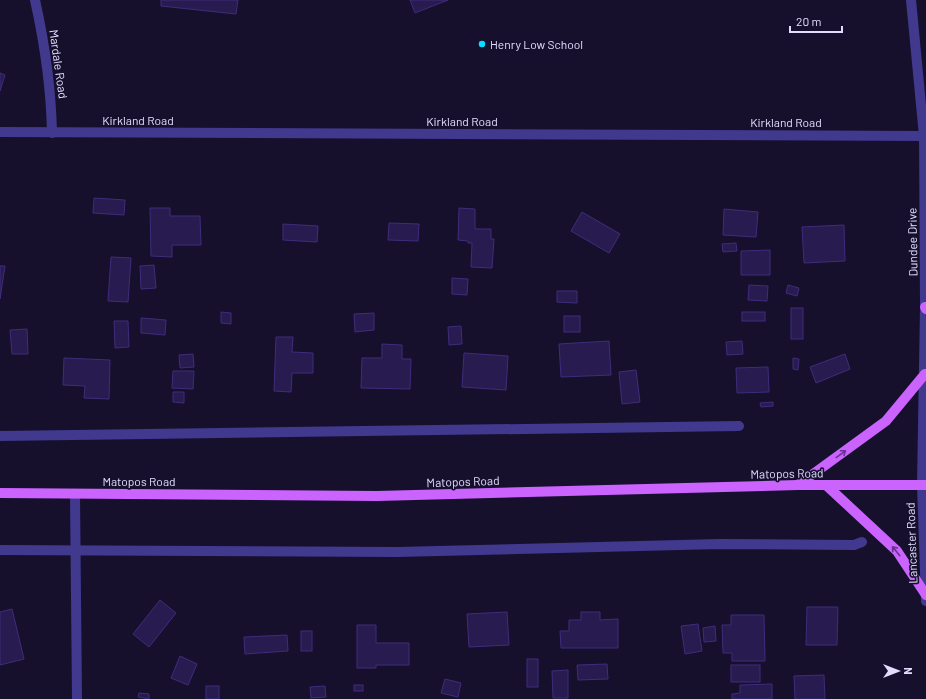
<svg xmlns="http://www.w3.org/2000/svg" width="926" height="699" font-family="Barlow,sans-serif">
<rect width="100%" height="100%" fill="#16102d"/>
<g fill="#281b4f" stroke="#3f2c7c">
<path d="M 161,0 L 238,0 L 236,14 L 161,6 Z"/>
<path d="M 410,0 L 448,0 L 415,13 Z"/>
<path d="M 0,73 L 5,75 L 0,91 Z"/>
<path d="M 94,198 L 125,200 L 124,215 L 93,213 Z"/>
<path d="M 150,208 L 170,208 L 170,216 L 200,216 L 201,245 L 172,245 L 172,257 L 151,256 Z"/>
<path d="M 459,208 L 475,209 L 475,229 L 491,229 L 491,239 L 494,239 L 492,268 L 471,267 L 472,243 L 468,243 L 468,241 L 458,240 Z"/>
<path d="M 724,209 L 758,212 L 756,237 L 723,235 Z"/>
<path d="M 582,212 L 620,234 L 609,253 L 571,231 Z"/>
<path d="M 389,223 L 419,224 L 418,241 L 388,240 Z"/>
<path d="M 283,224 L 318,226 L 317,242 L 283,240 Z"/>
<path d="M 844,225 L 845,261 L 804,263 L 802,227 Z"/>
<path d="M 736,243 L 737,251 L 723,252 L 722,244 Z"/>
<path d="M 770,250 L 770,275 L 741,275 L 741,251 Z"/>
<path d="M 111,257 L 131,258 L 128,302 L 108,301 Z"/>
<path d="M 154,265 L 156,288 L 141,289 L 140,266 Z"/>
<path d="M 0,266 L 5,266 L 0,299 Z"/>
<path d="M 452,278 L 468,279 L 467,295 L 452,294 Z"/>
<path d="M 749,285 L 768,286 L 767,301 L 748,300 Z"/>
<path d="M 788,285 L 799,288 L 797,296 L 786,293 Z"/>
<path d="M 557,291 L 577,291 L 577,303 L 557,302 Z"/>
<rect x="791" y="308" width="12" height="31"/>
<path d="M 221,312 L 231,313 L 231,324 L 221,323 Z"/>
<rect x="742" y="312" width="23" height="9"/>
<path d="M 374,313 L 374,330 L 355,332 L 354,314 Z"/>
<rect x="564" y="316" width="16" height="16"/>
<path d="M 141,318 L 166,320 L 165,335 L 141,333 Z"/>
<path d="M 114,321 L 128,321 L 129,347 L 115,348 Z"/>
<path d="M 461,326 L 462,344 L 449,345 L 448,327 Z"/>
<path d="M 27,329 L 28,354 L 12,354 L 10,330 Z"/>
<path d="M 276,337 L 293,337 L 292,352 L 313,353 L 313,373 L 292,373 L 291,392 L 274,391 Z"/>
<path d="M 609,341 L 611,375 L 561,377 L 559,344 Z"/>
<path d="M 742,341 L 743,354 L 727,355 L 726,342 Z"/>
<path d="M 382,344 L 402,345 L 402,359 L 411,359 L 410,389 L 361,388 L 362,358 L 382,358 Z"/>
<path d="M 464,353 L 508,356 L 506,390 L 462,387 Z"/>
<path d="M 193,354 L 194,367 L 180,368 L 179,355 Z"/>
<path d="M 845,354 L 850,369 L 816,383 L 810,367 Z"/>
<path d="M 64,358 L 110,360 L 109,399 L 84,398 L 85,386 L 63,385 Z"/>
<path d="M 793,358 L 799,359 L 798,370 L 793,369 Z"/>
<path d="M 768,367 L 769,392 L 737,393 L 736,368 Z"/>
<path d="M 636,370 L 640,402 L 622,404 L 619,372 Z"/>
<path d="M 173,371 L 194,371 L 193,389 L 172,388 Z"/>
<path d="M 173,392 L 184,392 L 184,403 L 173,402 Z"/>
<path d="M 773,402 L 773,406 L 761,407 L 760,403 Z"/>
<path d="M 160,600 L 176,613 L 149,647 L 133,634 Z"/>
<path d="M 807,607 L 838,607 L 837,645 L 806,645 Z"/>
<path d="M 12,609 L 24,659 L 0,665 L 0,612 Z"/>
<path d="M 507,612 L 509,645 L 469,647 L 467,614 Z"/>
<path d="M 581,612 L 600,612 L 600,620 L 618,619 L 618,648 L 561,648 L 560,631 L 569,631 L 569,620 L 581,620 Z"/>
<path d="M 731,615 L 764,615 L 765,661 L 732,661 L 732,653 L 723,653 L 722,625 L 731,625 Z"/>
<path d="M 698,624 L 702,651 L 685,654 L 681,626 Z"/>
<path d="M 357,625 L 376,625 L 376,643 L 409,643 L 409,665 L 376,665 L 376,668 L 357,668 Z"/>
<path d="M 715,626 L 716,641 L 704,642 L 703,628 Z"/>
<rect x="301" y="631" width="11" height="20"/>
<path d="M 287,635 L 288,651 L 245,654 L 244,637 Z"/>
<path d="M 180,656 L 197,664 L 188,685 L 171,678 Z"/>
<rect x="527" y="659" width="11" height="28"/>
<path d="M 607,664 L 608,679 L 578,680 L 577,665 Z"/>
<rect x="731" y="665" width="29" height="17"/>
<path d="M 568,670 L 568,698 L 553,698 L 552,671 Z"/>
<path d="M 824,675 L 825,699 L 795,699 L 794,676 Z"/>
<path d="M 445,679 L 461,683 L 458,697 L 441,693 Z"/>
<path d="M 772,684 L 772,699 L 732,699 L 732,694 L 740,693 L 740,685 Z"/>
<rect x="354" y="685" width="9" height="6"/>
<rect x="206" y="686" width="13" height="13"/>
<path d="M 325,686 L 326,697 L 311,698 L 310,687 Z"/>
<path d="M 139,693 L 149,694 L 149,699 L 138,697 Z"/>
</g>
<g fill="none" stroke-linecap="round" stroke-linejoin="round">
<g stroke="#40398e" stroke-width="10">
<path d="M 35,0 C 45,45 51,86 52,133"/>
<path d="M 911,0 L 924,136 L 925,307 L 922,485 L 926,601"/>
<path d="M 0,132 L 926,136"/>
<path d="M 0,436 L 739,426"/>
<path d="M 75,494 L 77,699"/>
<path d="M 0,550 L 397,552 L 720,544 L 854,545 L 862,542"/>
</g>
<g stroke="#cb63ff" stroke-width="10">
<path d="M 925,307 L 926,309"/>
<path d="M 798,485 L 886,421 L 925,374"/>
<path d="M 826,485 L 897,551 L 926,595"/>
<path d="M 0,493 L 377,496 L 798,485 L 926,485"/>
</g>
</g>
<defs><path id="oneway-shaft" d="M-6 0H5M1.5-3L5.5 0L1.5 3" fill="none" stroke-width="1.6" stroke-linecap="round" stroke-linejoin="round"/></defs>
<g stroke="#67358c">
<use href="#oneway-shaft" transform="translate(841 454) rotate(-36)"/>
<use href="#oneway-shaft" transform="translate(896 551) rotate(-129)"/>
</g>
<circle fill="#08ddff" stroke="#16102d" stroke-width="1.5" cx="482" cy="44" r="4"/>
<g text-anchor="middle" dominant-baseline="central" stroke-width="3.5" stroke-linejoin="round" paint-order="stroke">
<g font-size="12" fill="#e2dcff" stroke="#16102d" text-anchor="start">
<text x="490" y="44">Henry Low School</text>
</g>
<g font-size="12" fill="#e2dcff" stroke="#16102d">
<text transform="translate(59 64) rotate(82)">Mardale Road</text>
<text x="138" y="120">Kirkland Road</text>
<text x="462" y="121">Kirkland Road</text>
<text x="786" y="122">Kirkland Road</text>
<text transform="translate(912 242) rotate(-91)">Dundee Drive</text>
<text transform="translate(787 473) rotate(-1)">Matopos Road</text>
<text x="139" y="481">Matopos Road</text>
<text transform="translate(463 481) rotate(-2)">Matopos Road</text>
<text transform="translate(911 543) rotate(-92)">Lancaster Road</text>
</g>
</g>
<g transform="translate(898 671) rotate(90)" stroke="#16102d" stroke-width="3" paint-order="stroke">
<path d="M0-3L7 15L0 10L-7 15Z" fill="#e2dcff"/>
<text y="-6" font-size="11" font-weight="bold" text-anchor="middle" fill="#e2dcff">N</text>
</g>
<path d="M790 26v6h52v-6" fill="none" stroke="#e2dcff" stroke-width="2"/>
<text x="796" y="26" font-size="12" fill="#e2dcff" stroke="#16102d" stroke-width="3" paint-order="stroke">20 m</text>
</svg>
